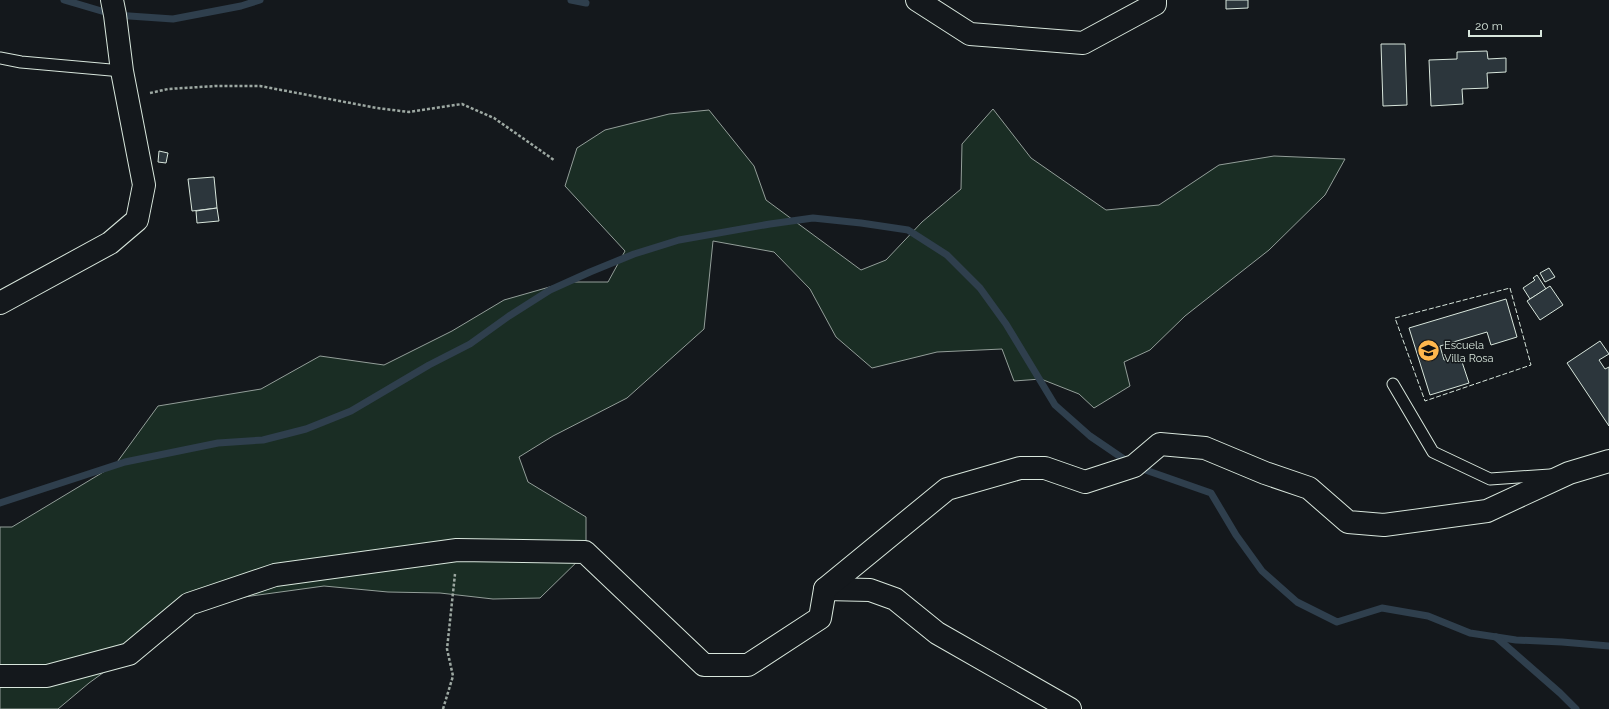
<svg xmlns="http://www.w3.org/2000/svg" width="1609" height="709" font-family="Raleway,sans-serif">
<rect width="100%" height="100%" fill="#14181c"/>
<path fill="#1a2d24" stroke="#939e99" d="M 993,109 L 1031,158 L 1106,210 L 1159,205 L 1219,165 L 1274,156 L 1345,159 L 1325,195 L 1269,250 L 1185,316 L 1150,350 L 1124,362 L 1130,386 L 1094,408 L 1079,394 L 1041,379 L 1014,381 L 1002,349 L 937,352 L 872,368 L 836,337 L 810,289 L 774,252 L 713,241 L 704,329 L 627,398 L 553,436 L 519,457 L 528,482 L 586,517 L 586,553 L 540,598 L 493,599 L 440,593 L 388,592 L 324,586 L 244,597 L 180,617 L 89,683 L 58,709 L 0,709 L 0,527 L 12,527 L 115,465 L 158,406 L 261,389 L 320,356 L 384,365 L 452,331 L 504,300 L 567,282 L 608,282 L 625,251 L 565,186 L 577,148 L 605,130 L 669,114 L 709,110 L 754,166 L 766,200 L 861,270 L 886,260 L 922,222 L 961,189 L 962,144 Z"/>
<g fill="none" stroke-linecap="round" stroke-linejoin="round">
<g stroke="#2f3f4d" stroke-width="7">
<path d="M 64,0 L 115,15 L 173,19 L 241,6 L 260,0"/>
<path d="M 571,0 L 586,3"/>
<path d="M 0,503 L 125,462 L 218,443 L 263,440 L 306,429 L 351,411 L 429,365 L 470,344 L 509,316 L 550,290 L 590,272 L 634,254 L 679,240 L 770,224 L 813,218 L 861,223 L 908,230 L 947,255 L 980,288 L 1006,324 L 1055,405 L 1090,436 L 1134,466 L 1211,493 L 1236,535 L 1262,571 L 1297,602 L 1337,622 L 1382,608 L 1428,616 L 1470,633 L 1516,640 L 1562,642 L 1609,646"/>
<path d="M 1496,637 L 1560,693 L 1576,709"/>
</g>
</g>
<g fill="#2c363c" stroke="#d8e6dc">
<path d="M 1226,0 L 1248,0 L 1248,8 L 1226,9 Z"/>
<path d="M 1381,44 L 1405,44 L 1407,105 L 1383,106 Z"/>
<path d="M 1487,51 L 1488,59 L 1506,58 L 1506,72 L 1487,73 L 1488,88 L 1462,89 L 1463,104 L 1431,106 L 1429,60 L 1457,59 L 1457,52 Z"/>
<path d="M 159,151 L 168,153 L 166,163 L 158,162 Z"/>
<path d="M 214,177 L 217,208 L 192,211 L 188,179 Z"/>
<path d="M 217,208 L 219,221 L 197,223 L 196,211 Z"/>
<path d="M 1549,268 L 1555,277 L 1545,282 L 1540,273 Z"/>
<path d="M 1537,275 L 1546,289 L 1530,299 L 1523,288 L 1535,280 L 1533,278 Z"/>
<path d="M 1550,286 L 1563,305 L 1540,320 L 1527,301 Z"/>
<path d="M 1506,299 L 1517,337 L 1491,345 L 1487,332 L 1440,346 L 1444,360 L 1460,356 L 1469,383 L 1430,395 L 1409,328 Z"/>
<path d="M 1600,341 L 1609,354 L 1599,360 L 1605,369 L 1609,367 L 1609,426 L 1567,363 Z"/>
</g>
<g fill="none" stroke-linecap="round" stroke-linejoin="round">
<defs>
<g id="service">
<path d="M 0,58 L 21,62 L 122,71"/>
<path d="M 1393,384 L 1433,452 L 1490,479 L 1550,475"/>
</g>
<g id="minor">
<path d="M 917,0 L 970,34 L 1083,43 L 1155,4 L 1155,0"/>
<path d="M 0,303 L 110,243 L 137,220 L 144,185 L 122,71 L 115,15 L 112,0"/>
<path d="M 825,589 L 870,590 L 895,599 L 937,633 L 1070,709"/>
<path d="M 0,676 L 47,676 L 129,654 L 189,604 L 275,575 L 457,550 L 585,552 L 704,665 L 748,665 L 820,618 L 825,589 L 947,489 L 1020,468 L 1045,468 L 1085,482 L 1134,466 L 1160,444 L 1205,448 L 1265,473 L 1309,488 L 1348,522 L 1384,525 L 1487,511 L 1569,473 L 1609,461"/>
</g>
</defs>
<use href="#service" stroke="#d8e6dc" stroke-width="13"/>
<use href="#minor" stroke="#d8e6dc" stroke-width="24"/>
<g stroke="#9da8a2" stroke-width="2.5" stroke-dasharray="3 2" stroke-linecap="butt">
<path d="M 150,93 L 168,89 L 216,86 L 260,86 L 377,108 L 409,112 L 462,104 L 494,118 L 554,160"/>
<path d="M 443,709 L 453,676 L 447,649 L 455,574"/>
</g>
<use href="#service" stroke="#14181c" stroke-width="11"/>
<use href="#minor" stroke="#14181c" stroke-width="22"/>
<path stroke="#d8e6dc" stroke-width="1" stroke-dasharray="5 2" stroke-linecap="butt" d="M 1510,288 L 1531,365 L 1425,401 L 1395,318 Z"/>
</g>
<defs>
<symbol id="school-disc" viewBox="-11 -11 22 22"><circle r="9.5" fill="#ffb74d" stroke="#14181c"/><path d="M0-5L7-2L0 1L-7-2ZM-4 1L0 2.5L4 1V4Q0 6-4 4Z" fill="#111"/></symbol>
</defs>
<g fill-rule="evenodd">
<use href="#school-disc" x="1416" y="338" width="25" height="25"/>
</g>
<g text-anchor="middle" dominant-baseline="central" stroke-width="3" stroke-linejoin="round" paint-order="stroke">
<g font-size="11" fill="#d8e6dc" stroke="#14181c" text-anchor="start">
<text x="1444" y="345">Escuela<tspan x="1444" dy="13">Villa Rosa</tspan></text>
</g>
</g>
<path d="M1469 30v6h72v-6" fill="none" stroke="#d8e6dc" stroke-width="2"/>
<text x="1475" y="30" font-size="12" fill="#d8e6dc" stroke="#14181c" stroke-width="3" paint-order="stroke">20 m</text>
</svg>
